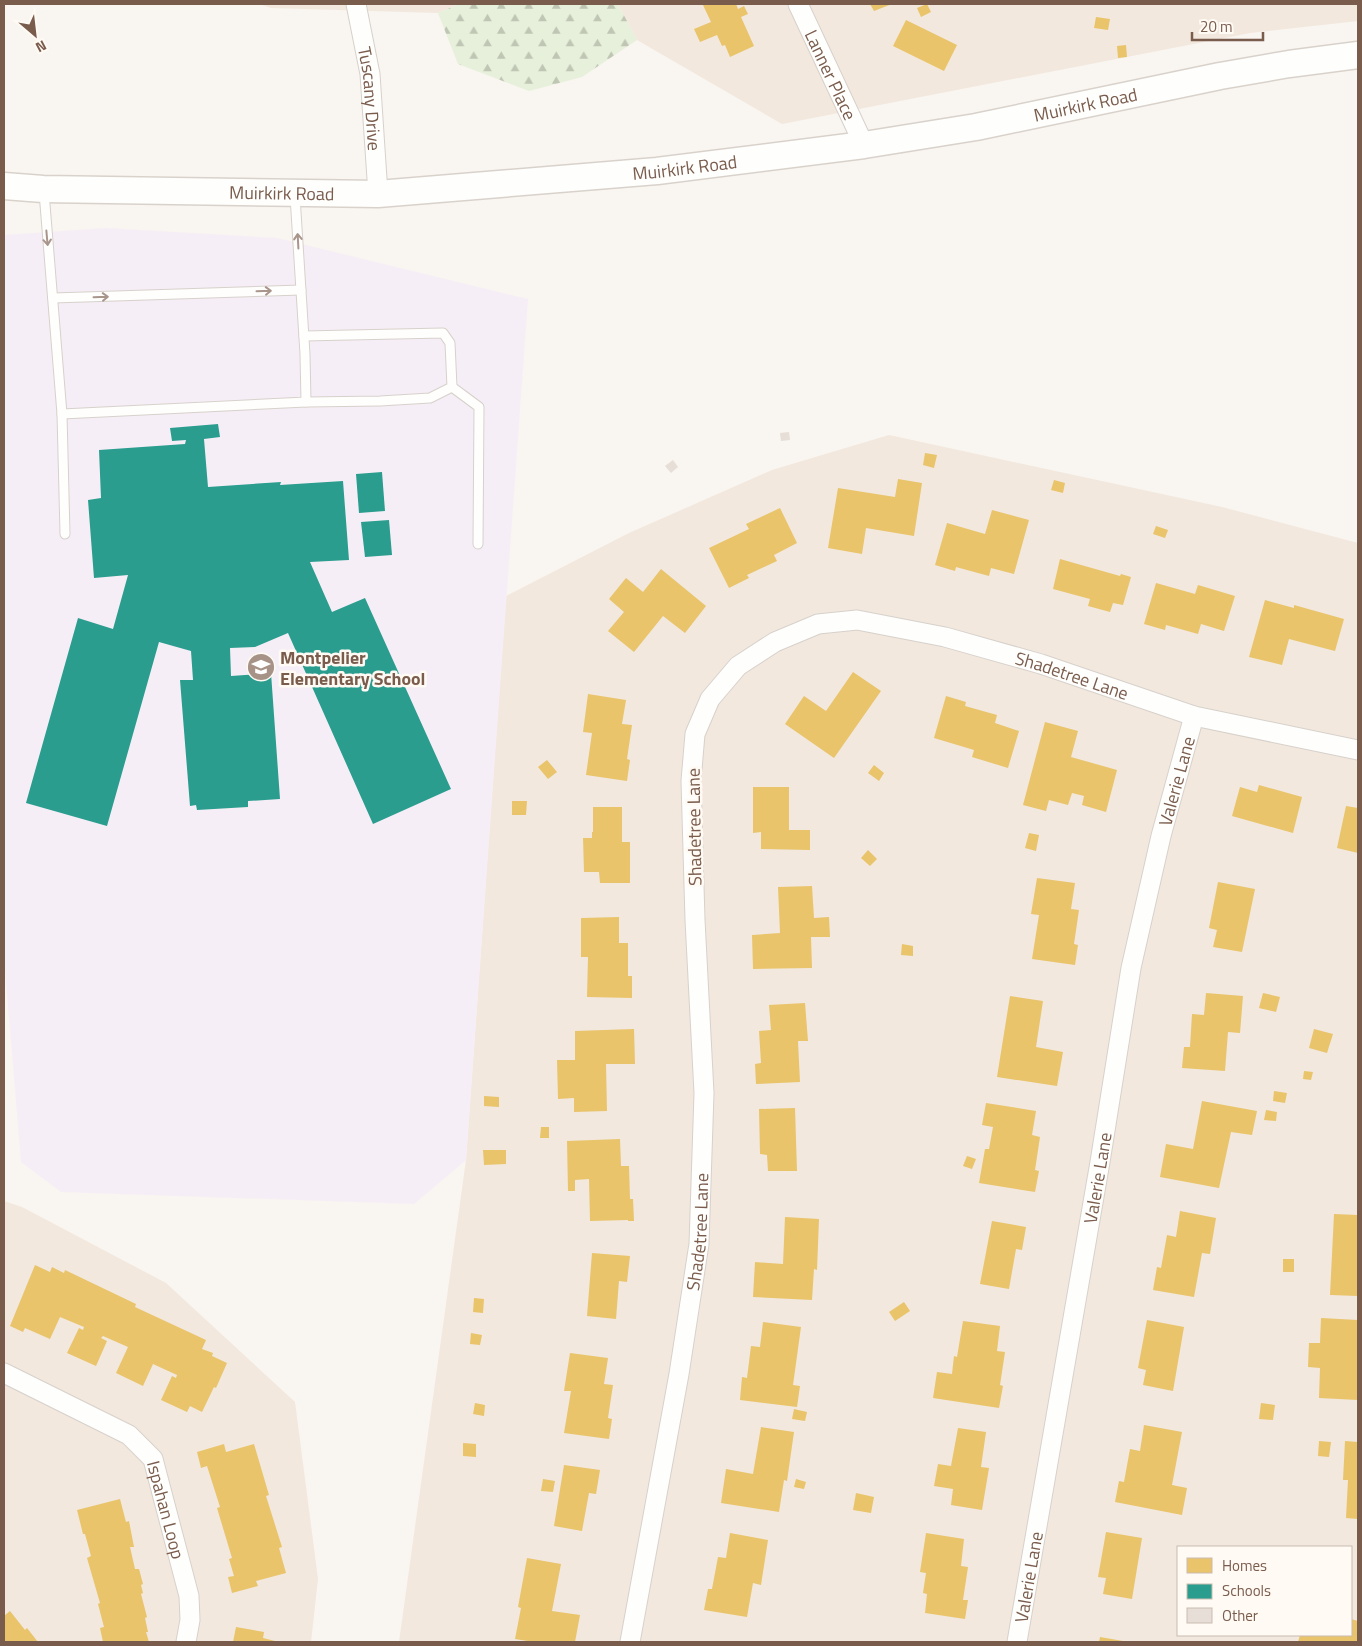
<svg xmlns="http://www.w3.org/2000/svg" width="1362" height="1646" font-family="'Titillium Web',sans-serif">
<defs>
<pattern id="forest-firs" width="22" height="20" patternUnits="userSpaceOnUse" patternTransform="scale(1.25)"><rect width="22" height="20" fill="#e7f0db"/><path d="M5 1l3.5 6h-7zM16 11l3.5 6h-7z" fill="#c0c6b4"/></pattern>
</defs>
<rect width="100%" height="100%" fill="#f9f5f0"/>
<g fill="#f2e8de" fill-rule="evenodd">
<path d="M 259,4 L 459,4 L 438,13 L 271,8 Z"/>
<path d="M 618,4 L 1358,4 L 1358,21 L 1250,33 L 782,124 L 637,40 Z"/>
<path d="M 889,435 L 1222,507 L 1358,543 L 1358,1642 L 399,1642 L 466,1160 L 506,596 L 629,533 L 772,470 ZM 1178,1547 L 1351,1547 L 1351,1635 L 1178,1635 Z"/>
<path d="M 4,1201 L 22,1207 L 166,1283 L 295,1402 L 318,1579 L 311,1642 L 4,1642 Z"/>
</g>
<path fill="#f6eef6" d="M 106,228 L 277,238 L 528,299 L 466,1160 L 414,1204 L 61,1192 L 21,1162 L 4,957 L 4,235 Z"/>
<path fill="url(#forest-firs)" d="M 459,4 L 618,4 L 637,40 L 582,77 L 529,91 L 458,64 L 438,13 Z"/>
<g fill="#e9c46a">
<path d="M 706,4 L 736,4 L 738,9 L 744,6 L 748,14 L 741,17 L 754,46 L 730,57 L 725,45 L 722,46 L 717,35 L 700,42 L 694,29 L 711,22 L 703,5 Z"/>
<path d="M 870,4 L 892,4 L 874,11 Z"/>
<path d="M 927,4 L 931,12 L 921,17 L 917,8 Z"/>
<path d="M 1096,17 L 1110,19 L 1108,30 L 1094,28 Z"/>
<path d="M 906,20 L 957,45 L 944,71 L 893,46 Z"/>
<path d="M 1126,45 L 1127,57 L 1118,58 L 1117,46 Z"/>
<path d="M 925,453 L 937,455 L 934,468 L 923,465 Z"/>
<path d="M 898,479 L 922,483 L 914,536 L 866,528 L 862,554 L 828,548 L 838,488 L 895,497 Z"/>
<path d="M 1054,480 L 1065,483 L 1063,493 L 1051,490 Z"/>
<path d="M 780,508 L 797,543 L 774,555 L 777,561 L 747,575 L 749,578 L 729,588 L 709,548 L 749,529 L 746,524 Z"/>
<path d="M 992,510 L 1029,520 L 1014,574 L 991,568 L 989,576 L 956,567 L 955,571 L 935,565 L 947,523 L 985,534 Z"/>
<path d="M 1156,526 L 1168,530 L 1165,538 L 1153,534 Z"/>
<path d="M 1060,559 L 1120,576 L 1121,574 L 1131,577 L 1123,605 L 1113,603 L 1110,612 L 1088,606 L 1090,599 L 1053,589 Z"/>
<path d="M 661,569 L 706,606 L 685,633 L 663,616 L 634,652 L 608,631 L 624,612 L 609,599 L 626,578 L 643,592 Z"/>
<path d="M 1156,583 L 1195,594 L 1198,585 L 1235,596 L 1224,631 L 1201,624 L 1198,634 L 1166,625 L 1165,630 L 1144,624 Z"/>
<path d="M 1265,600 L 1294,608 L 1294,605 L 1344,619 L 1335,651 L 1289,639 L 1282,665 L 1249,657 Z"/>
<path d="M 853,672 L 881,691 L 834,758 L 785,724 L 804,696 L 826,711 Z"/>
<path d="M 588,694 L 626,700 L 622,724 L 632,725 L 627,759 L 630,760 L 627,781 L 586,775 L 592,733 L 583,732 Z"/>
<path d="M 946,696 L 966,702 L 965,706 L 997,715 L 995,723 L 1019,731 L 1008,768 L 972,757 L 974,750 L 934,738 Z"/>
<path d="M 1045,722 L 1078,731 L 1071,757 L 1117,770 L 1106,812 L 1082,805 L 1084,796 L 1072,793 L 1068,805 L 1049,800 L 1046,811 L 1023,805 Z"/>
<path d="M 547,760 L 557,772 L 548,779 L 538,767 Z"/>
<path d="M 874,765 L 884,773 L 879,781 L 868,773 Z"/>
<path d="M 1259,785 L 1302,797 L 1293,833 L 1232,816 L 1240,787 L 1257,792 Z"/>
<path d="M 753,787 L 789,787 L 789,830 L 810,830 L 810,850 L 761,849 L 761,832 L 753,833 Z"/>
<path d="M 512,801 L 527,801 L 526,815 L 512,815 Z"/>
<path d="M 1346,806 L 1358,808 L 1358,853 L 1337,848 Z"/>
<path d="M 593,807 L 622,807 L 622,842 L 630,842 L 630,883 L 600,883 L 599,872 L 584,872 L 583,838 L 592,838 L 592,832 L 593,832 Z"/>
<path d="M 1029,833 L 1039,835 L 1036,851 L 1025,848 Z"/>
<path d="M 868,850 L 877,859 L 870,866 L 861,858 Z"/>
<path d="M 1037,878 L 1075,883 L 1071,909 L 1079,910 L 1074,944 L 1078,945 L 1075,965 L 1032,959 L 1039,915 L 1031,914 Z"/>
<path d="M 1218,882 L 1255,889 L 1242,952 L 1213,947 L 1217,930 L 1209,928 Z"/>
<path d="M 812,886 L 814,918 L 829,917 L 830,937 L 811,937 L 812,968 L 753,969 L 752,935 L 780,933 L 778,887 Z"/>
<path d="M 619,917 L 619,943 L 628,943 L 628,976 L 632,976 L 632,998 L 587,997 L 588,957 L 581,957 L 581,918 Z"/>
<path d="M 902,944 L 913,946 L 913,956 L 901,955 Z"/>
<path d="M 1206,993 L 1243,996 L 1240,1033 L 1228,1032 L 1225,1071 L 1182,1068 L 1184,1047 L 1190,1047 L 1192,1014 L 1204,1015 Z"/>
<path d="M 1263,993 L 1280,997 L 1276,1012 L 1259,1008 Z"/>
<path d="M 1010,996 L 1043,1001 L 1036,1047 L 1063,1052 L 1057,1086 L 997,1077 Z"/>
<path d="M 805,1003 L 808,1041 L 798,1041 L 800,1082 L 756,1084 L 755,1064 L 761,1063 L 759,1031 L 771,1030 L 769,1005 Z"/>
<path d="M 634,1029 L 635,1064 L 606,1064 L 607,1111 L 574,1112 L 574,1098 L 558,1099 L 557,1060 L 575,1060 L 575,1031 Z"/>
<path d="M 1314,1029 L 1333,1034 L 1327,1053 L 1309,1048 Z"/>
<path d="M 1304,1071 L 1313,1072 L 1311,1080 L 1303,1079 Z"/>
<path d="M 1274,1091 L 1287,1093 L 1285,1103 L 1273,1101 Z"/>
<path d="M 484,1096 L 499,1097 L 499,1107 L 484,1106 Z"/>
<path d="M 1202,1101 L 1257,1111 L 1252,1135 L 1231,1132 L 1219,1188 L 1160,1177 L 1166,1144 L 1193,1149 Z"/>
<path d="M 986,1103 L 1036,1111 L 1032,1135 L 1040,1137 L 1035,1170 L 1039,1171 L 1035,1192 L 979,1183 L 985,1149 L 989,1149 L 993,1127 L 982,1125 Z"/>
<path d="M 795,1108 L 797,1171 L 768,1171 L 767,1155 L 760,1154 L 759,1109 Z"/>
<path d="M 1266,1110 L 1277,1112 L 1276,1121 L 1264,1120 Z"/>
<path d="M 541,1127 L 549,1127 L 549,1138 L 540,1138 Z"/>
<path d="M 620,1139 L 621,1166 L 629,1166 L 630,1199 L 633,1199 L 634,1221 L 628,1221 L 628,1220 L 590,1221 L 589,1179 L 575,1180 L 575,1191 L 568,1191 L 567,1141 Z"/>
<path d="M 483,1150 L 506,1150 L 506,1164 L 484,1165 Z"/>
<path d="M 967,1156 L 976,1159 L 972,1169 L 963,1166 Z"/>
<path d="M 1180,1211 L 1216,1218 L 1210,1254 L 1202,1253 L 1194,1297 L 1153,1290 L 1157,1267 L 1161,1268 L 1167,1235 L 1176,1237 Z"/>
<path d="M 1334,1214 L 1358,1215 L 1358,1296 L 1330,1295 Z"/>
<path d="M 785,1217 L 819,1219 L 817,1270 L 814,1269 L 812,1300 L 753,1297 L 755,1262 L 783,1264 Z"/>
<path d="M 992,1221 L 1026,1227 L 1022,1250 L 1016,1249 L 1009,1289 L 980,1284 Z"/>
<path d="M 592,1253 L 630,1256 L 627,1282 L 619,1281 L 616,1319 L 587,1316 Z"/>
<rect x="1283" y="1259" width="11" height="13"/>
<path d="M 35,1265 L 50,1272 L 52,1267 L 64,1273 L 65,1270 L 136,1304 L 135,1307 L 206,1340 L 202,1349 L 213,1353 L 212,1356 L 227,1363 L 216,1388 L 214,1387 L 202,1412 L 190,1406 L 187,1412 L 161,1400 L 172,1376 L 176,1378 L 177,1375 L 153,1364 L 143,1386 L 116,1373 L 128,1347 L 103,1336 L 101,1338 L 107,1341 L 96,1366 L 67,1353 L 79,1328 L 83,1330 L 84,1327 L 60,1317 L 50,1339 L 25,1328 L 23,1332 L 10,1326 Z"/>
<path d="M 474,1298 L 484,1299 L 483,1313 L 473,1312 Z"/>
<path d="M 904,1302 L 910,1311 L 895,1321 L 889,1312 Z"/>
<path d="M 1321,1318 L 1358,1320 L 1358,1400 L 1319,1398 L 1320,1368 L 1308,1367 L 1309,1343 L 1320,1343 Z"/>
<path d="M 1147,1320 L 1184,1327 L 1173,1391 L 1143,1385 L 1146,1370 L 1138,1368 Z"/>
<path d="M 963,1321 L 1000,1326 L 997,1351 L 1005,1352 L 1000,1385 L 1003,1386 L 999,1408 L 933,1398 L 937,1372 L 952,1374 L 954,1356 L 957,1357 Z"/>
<path d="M 763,1322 L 801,1327 L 793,1385 L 800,1386 L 797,1407 L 740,1400 L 742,1377 L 747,1378 L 751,1346 L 760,1347 Z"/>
<path d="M 471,1333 L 482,1335 L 480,1345 L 470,1344 Z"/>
<path d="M 570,1353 L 608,1358 L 604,1384 L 613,1385 L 608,1418 L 612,1419 L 609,1439 L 564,1433 L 571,1391 L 564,1391 Z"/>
<path d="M 475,1403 L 485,1405 L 484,1416 L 473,1414 Z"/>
<path d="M 1261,1403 L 1275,1405 L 1273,1420 L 1259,1419 Z"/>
<path d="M 794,1409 L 807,1412 L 805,1421 L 792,1419 Z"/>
<path d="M 1144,1425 L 1182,1432 L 1172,1485 L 1187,1488 L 1182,1515 L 1115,1502 L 1119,1481 L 1124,1482 L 1130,1449 L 1140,1451 Z"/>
<path d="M 761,1427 L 794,1432 L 787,1481 L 784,1480 L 779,1512 L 721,1503 L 726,1469 L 753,1474 Z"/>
<path d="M 958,1428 L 986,1432 L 981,1467 L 989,1468 L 982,1510 L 951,1505 L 953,1489 L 934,1486 L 938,1464 L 951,1466 Z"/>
<path d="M 1319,1441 L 1331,1442 L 1329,1457 L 1318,1456 Z"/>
<path d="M 1345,1441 L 1358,1442 L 1358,1519 L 1346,1518 L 1348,1480 L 1343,1480 Z"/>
<path d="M 463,1443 L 476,1444 L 476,1457 L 463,1456 Z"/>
<path d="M 224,1444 L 226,1452 L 254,1444 L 269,1495 L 266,1496 L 282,1547 L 279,1548 L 286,1573 L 256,1581 L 258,1586 L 232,1593 L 228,1577 L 234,1576 L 229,1559 L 232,1558 L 217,1508 L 220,1507 L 207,1466 L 201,1468 L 197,1452 Z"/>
<path d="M 564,1465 L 600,1470 L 596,1494 L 589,1493 L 582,1531 L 554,1526 Z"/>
<path d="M 543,1479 L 555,1481 L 553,1492 L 541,1491 Z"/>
<path d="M 796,1479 L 806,1482 L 804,1489 L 794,1487 Z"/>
<path d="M 856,1493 L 874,1497 L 871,1513 L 853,1510 Z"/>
<path d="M 120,1499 L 126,1522 L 129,1521 L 134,1547 L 130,1547 L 135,1569 L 139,1569 L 143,1584 L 141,1585 L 143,1593 L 141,1594 L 147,1617 L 145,1618 L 148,1632 L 146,1632 L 149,1642 L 103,1642 L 100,1628 L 104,1627 L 98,1604 L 100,1603 L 87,1558 L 91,1556 L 85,1534 L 83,1534 L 77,1510 Z"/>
<path d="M 1106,1532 L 1142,1538 L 1132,1599 L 1103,1594 L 1106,1578 L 1098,1577 Z"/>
<path d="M 730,1533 L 768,1540 L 761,1585 L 753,1583 L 747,1617 L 704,1610 L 708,1589 L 712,1589 L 718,1557 L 726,1558 Z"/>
<path d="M 926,1533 L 964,1539 L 961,1566 L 968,1567 L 963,1600 L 968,1600 L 965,1619 L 925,1613 L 927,1594 L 923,1593 L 926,1573 L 920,1572 Z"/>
<path d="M 527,1558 L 561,1564 L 552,1611 L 580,1615 L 575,1642 L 534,1642 L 515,1639 L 521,1608 L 518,1607 Z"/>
<path d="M 10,1611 L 25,1630 L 27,1628 L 38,1642 L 4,1642 L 4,1616 Z"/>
<path d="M 1351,1619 L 1358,1621 L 1358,1642 L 1298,1642 L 1300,1635 L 1351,1635 Z"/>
<path d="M 236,1627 L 264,1632 L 263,1638 L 279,1642 L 233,1642 Z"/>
<path d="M 1100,1637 L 1123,1641 L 1123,1642 L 1099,1642 Z"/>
</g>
<g fill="#2a9d8f">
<path d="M 218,424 L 220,437 L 204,439 L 208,487 L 281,482 L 280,485 L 343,481 L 349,560 L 310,562 L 332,612 L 365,598 L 451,789 L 373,824 L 288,633 L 255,647 L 230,648 L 231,676 L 271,673 L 280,799 L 248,801 L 248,807 L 197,810 L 196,805 L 190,806 L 180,680 L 193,680 L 191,651 L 159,642 L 107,826 L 26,803 L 78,618 L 113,629 L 128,575 L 94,578 L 88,500 L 101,498 L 99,450 L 185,444 L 186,440 L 172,441 L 170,428 Z"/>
<path d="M 382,472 L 385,511 L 359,513 L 356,474 Z"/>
<path d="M 389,520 L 392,555 L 365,557 L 361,522 Z"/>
</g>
<g fill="#e6ded7">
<path d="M 789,432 L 790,440 L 781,441 L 780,433 Z"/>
<path d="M 673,460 L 678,467 L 671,473 L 665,466 Z"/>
</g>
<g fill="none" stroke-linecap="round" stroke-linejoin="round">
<defs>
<g id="lane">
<path d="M 44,192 L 62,414 L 306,402 L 305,354 L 295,196"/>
<path d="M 53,298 L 301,290"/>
<path d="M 304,336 L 443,333 L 450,343 L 452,387 L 430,398 L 380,401 L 306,402"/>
<path d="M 452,387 L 479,407 L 478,544"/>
<path d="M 62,414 L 65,534"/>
</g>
<g id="street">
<path id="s1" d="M 356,4 L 370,74 L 378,194"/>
<path id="s2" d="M 798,4 L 864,145"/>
<path id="s3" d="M 4,1373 L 129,1435 L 153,1459 L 189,1596 L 190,1620 L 186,1642"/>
<path id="s4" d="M 630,1642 L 679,1374 L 699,1244 L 704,1093 L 695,920 L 691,781 L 695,734 L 710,699 L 738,666 L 775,642 L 818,624 L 857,620 L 945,637 L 1041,664 L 1194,716 L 1358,750"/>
<path id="s5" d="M 1017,1642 L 1100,1162 L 1131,968 L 1161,836 L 1194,716"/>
</g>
<g id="secondary">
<path id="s6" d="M 4,186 L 43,189 L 378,194 L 657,171 L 864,145 L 976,127 L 1220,76 L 1289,64 L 1358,55"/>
</g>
</defs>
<use href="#lane" stroke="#d7d1cb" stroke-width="11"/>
<use href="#street" stroke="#d7d1cb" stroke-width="21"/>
<use href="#secondary" stroke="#d9d2cb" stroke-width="29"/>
<use href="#lane" stroke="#fefefd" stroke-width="9"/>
<use href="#street" stroke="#fefefd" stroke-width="19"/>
<use href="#secondary" stroke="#fefefd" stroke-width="26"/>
</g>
<defs><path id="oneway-shaft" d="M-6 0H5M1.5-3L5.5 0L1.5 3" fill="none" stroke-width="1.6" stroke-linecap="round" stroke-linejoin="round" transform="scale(1.25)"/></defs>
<g stroke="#a8958b">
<use href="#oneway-shaft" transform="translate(47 238) rotate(85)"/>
<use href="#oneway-shaft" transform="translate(298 241) rotate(-93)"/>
<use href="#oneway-shaft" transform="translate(264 291) rotate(-2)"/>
<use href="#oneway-shaft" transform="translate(101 297) rotate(-2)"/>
</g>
<defs>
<symbol id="school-disc" viewBox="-11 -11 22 22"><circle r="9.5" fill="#a69286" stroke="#fffaf3"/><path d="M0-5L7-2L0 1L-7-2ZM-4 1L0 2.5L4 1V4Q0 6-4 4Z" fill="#fff"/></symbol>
</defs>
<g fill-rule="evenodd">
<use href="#school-disc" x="245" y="651" width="32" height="32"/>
</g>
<g text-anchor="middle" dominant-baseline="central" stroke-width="5" stroke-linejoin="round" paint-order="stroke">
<g font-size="18" fill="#7a5c4d" stroke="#fffaf3">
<text stroke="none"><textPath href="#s2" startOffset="78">Lanner Place</textPath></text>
<text stroke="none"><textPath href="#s1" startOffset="96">Tuscany Drive</textPath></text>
<text stroke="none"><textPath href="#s6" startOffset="1088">Muirkirk Road</textPath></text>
<text stroke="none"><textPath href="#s6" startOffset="682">Muirkirk Road</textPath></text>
<text stroke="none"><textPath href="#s6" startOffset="278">Muirkirk Road</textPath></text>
<text stroke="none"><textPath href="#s4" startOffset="1348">Shadetree Lane</textPath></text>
<text stroke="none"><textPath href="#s5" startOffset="876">Valerie Lane</textPath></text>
<text transform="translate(694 827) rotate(-91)">Shadetree Lane</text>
<text stroke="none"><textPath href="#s5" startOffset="471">Valerie Lane</textPath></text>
<text stroke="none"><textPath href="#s4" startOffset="416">Shadetree Lane</textPath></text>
<text stroke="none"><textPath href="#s3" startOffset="226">Ispahan Loop</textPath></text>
<text stroke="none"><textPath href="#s5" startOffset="66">Valerie Lane</textPath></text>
</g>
<g font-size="18" font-weight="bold" fill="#7a5c4d" stroke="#fffaf3" text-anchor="start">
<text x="280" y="657">Montpelier<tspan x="280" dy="21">Elementary School</tspan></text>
</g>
</g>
<rect width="1362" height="1646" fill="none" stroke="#7a5c4d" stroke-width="10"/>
<rect x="1177" y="1546" width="175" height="90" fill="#fffaf3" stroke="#cabbb1"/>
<rect x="1187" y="1558" width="25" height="15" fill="#e9c46a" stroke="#cabbb1"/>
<text x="1222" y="1571" font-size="15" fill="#7a5c4d">Homes</text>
<rect x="1187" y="1584" width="25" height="15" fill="#2a9d8f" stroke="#cabbb1"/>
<text x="1222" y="1596" font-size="15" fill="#7a5c4d">Schools</text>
<rect x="1187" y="1608" width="25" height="15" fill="#e6ded7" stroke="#cabbb1"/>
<text x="1222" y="1621" font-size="15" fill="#7a5c4d">Other</text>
<g transform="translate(35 35) rotate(152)" stroke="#fffaf3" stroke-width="4" paint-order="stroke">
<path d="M0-4L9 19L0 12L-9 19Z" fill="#7a5c4d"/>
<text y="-8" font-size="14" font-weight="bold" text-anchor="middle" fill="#7a5c4d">N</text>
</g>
<path d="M1192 32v8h71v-8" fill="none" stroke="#7a5c4d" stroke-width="2.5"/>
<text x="1200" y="32" font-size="15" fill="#7a5c4d" stroke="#fffaf3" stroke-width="4" paint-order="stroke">20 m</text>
</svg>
